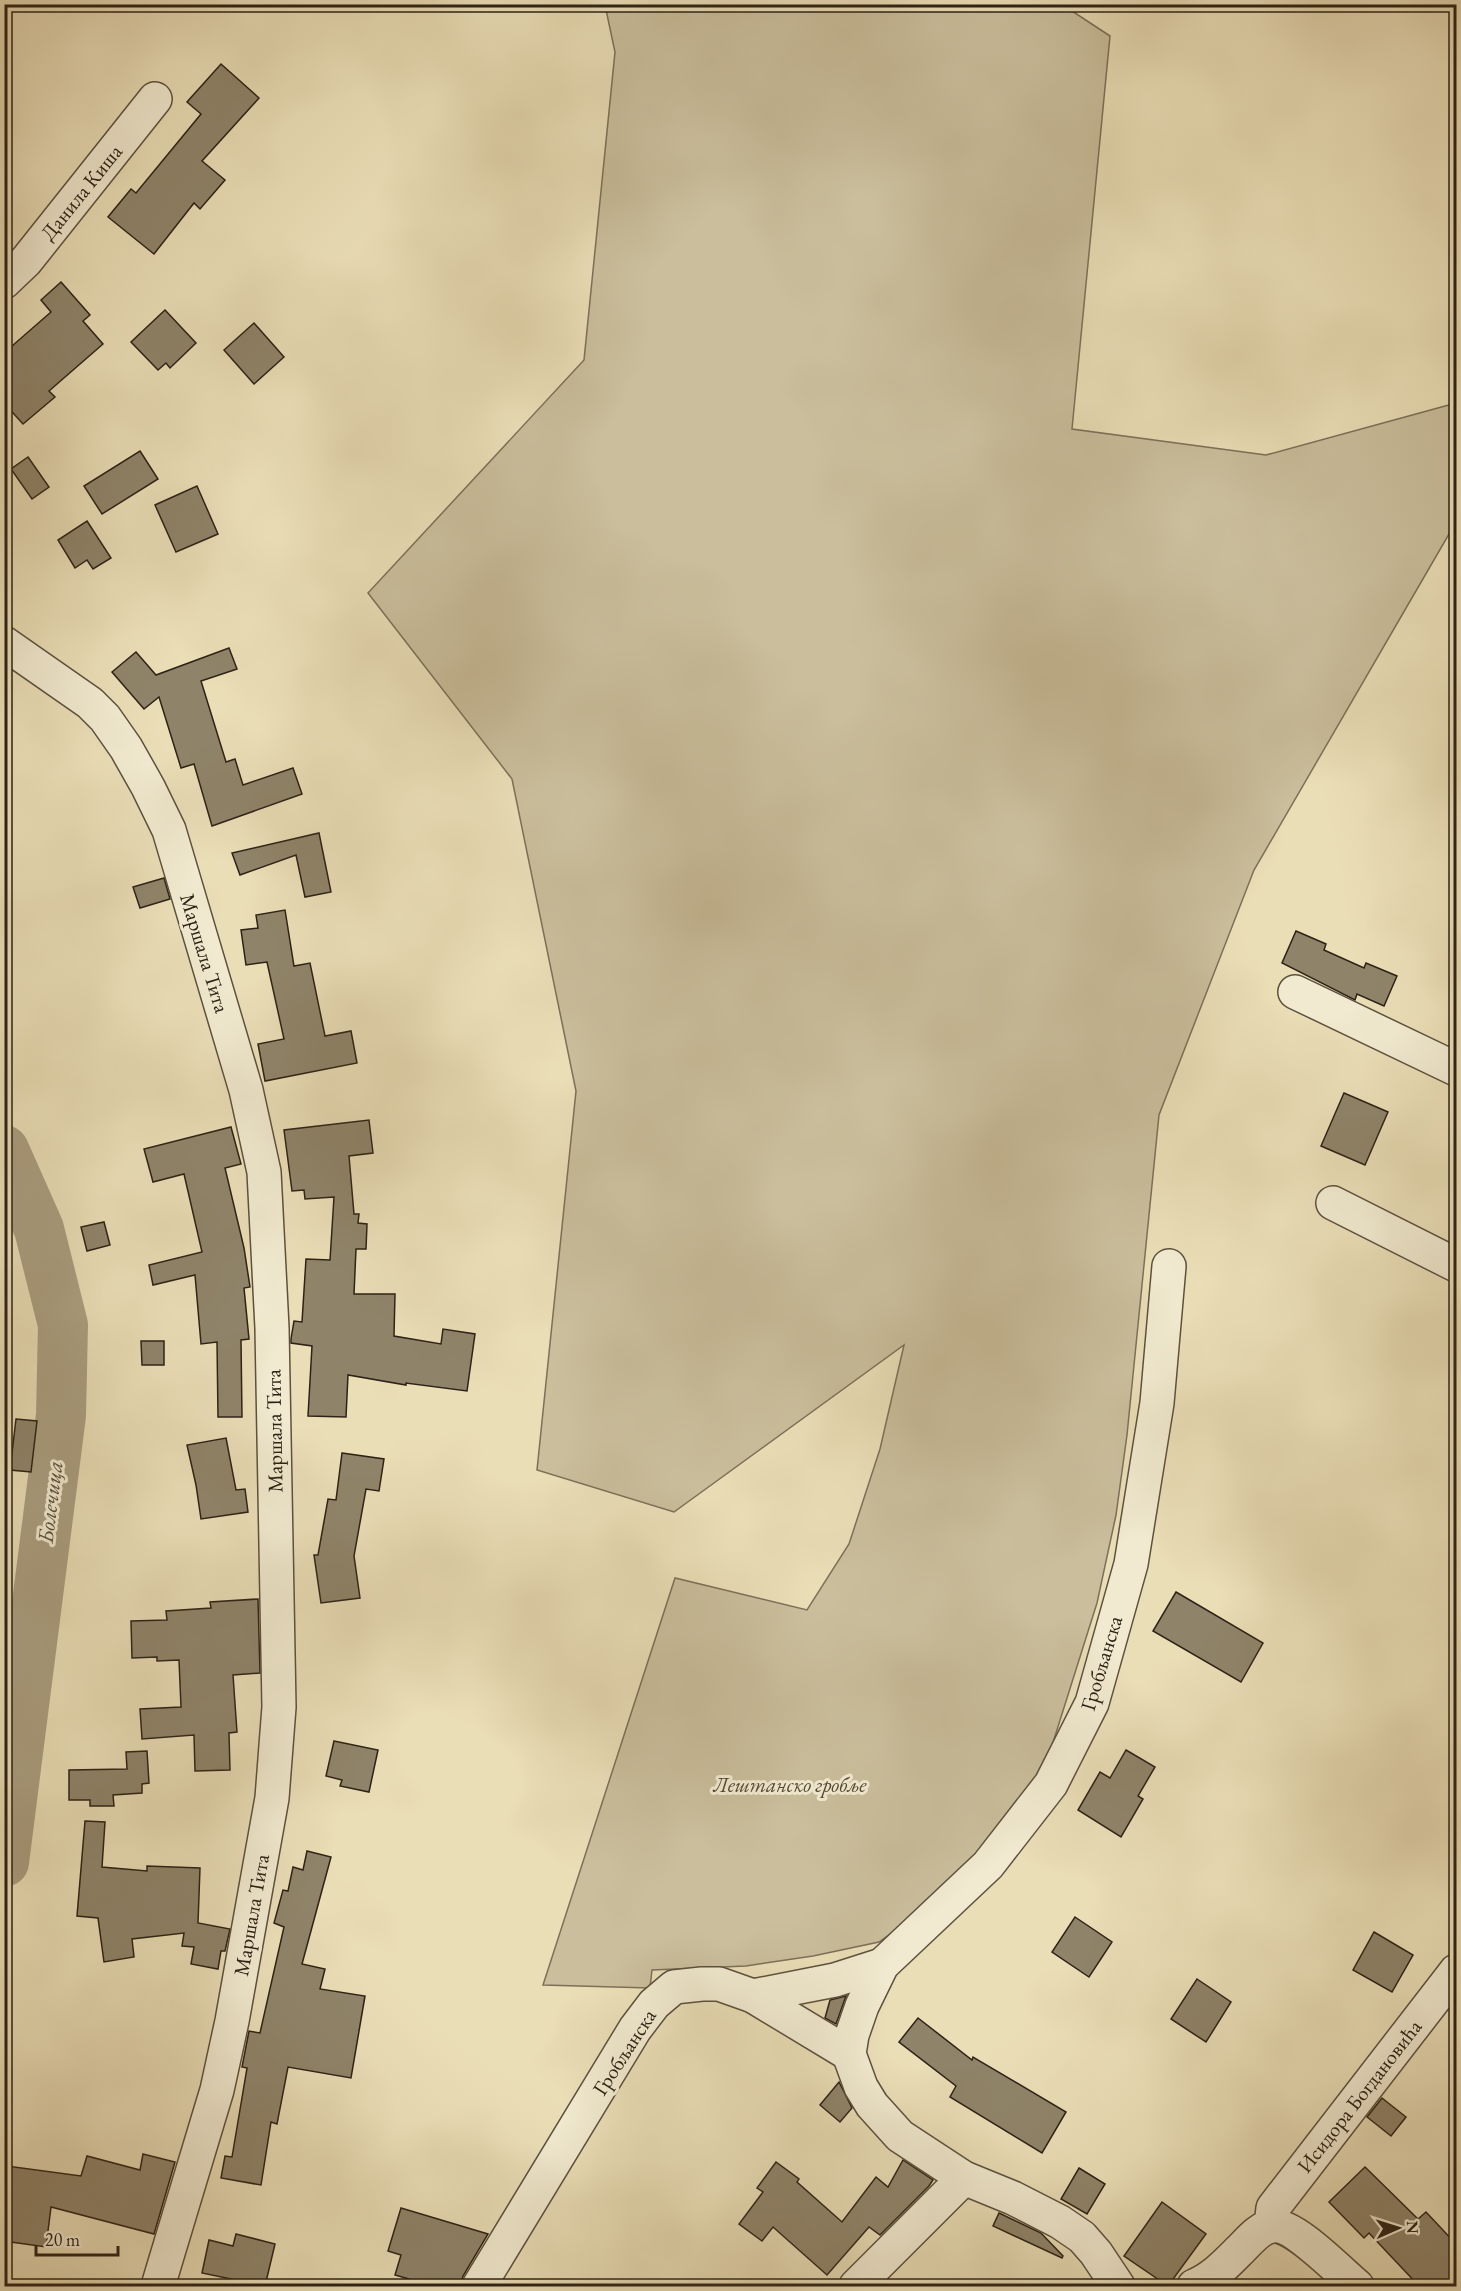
<svg xmlns="http://www.w3.org/2000/svg" width="1461" height="2291" font-family="'EB Garamond',serif">
<rect width="100%" height="100%" fill="#eadeb7"/>
<filter id="stains"><feTurbulence type="fractalNoise" baseFrequency=".00333" numOctaves="4"/><feColorMatrix values="0 0 0 0 .2 0 0 0 0 .09 0 0 0 0 .02 0 0 0 .5 -.17"/></filter>
<radialGradient id="worn" r=".72"><stop offset=".6" stop-color="#630" stop-opacity="0"/><stop offset="1" stop-color="#630" stop-opacity=".3"/></radialGradient>
<path fill="#cabe9c" stroke="#7c7059" stroke-width="1.5" d="M 605,5 L 1063,5 L 1110,36 L 1072,429 L 1266,455 L 1456,403 L 1456,522 L 1254,870 L 1159,1115 L 1127,1435 L 1116,1515 L 1097,1603 L 1044,1771 L 1017,1817 L 933,1903 L 879,1942 L 813,1956 L 746,1966 L 652,1970 L 650,1988 L 543,1985 L 675,1578 L 807,1610 L 849,1544 L 880,1449 L 904,1345 L 674,1512 L 537,1470 L 576,1091 L 512,779 L 368,593 L 584,360 L 615,52 Z"/>
<g fill="none" stroke-linecap="round" stroke-linejoin="round">
<path stroke="#aa9e80" stroke-width="50" d="M 4,1150 L 39,1229 L 63,1325 L 61,1415 L 4,1862"/>
</g>
<g fill="#8f846a" stroke="#2d2216" stroke-width="1.5">
<path d="M 221,64 L 259,98 L 202,161 L 225,180 L 200,209 L 194,203 L 154,254 L 108,217 L 131,189 L 136,193 L 201,114 L 187,102 Z"/>
<path d="M 61,282 L 90,315 L 83,321 L 103,344 L 49,391 L 55,397 L 23,424 L 4,403 L 4,353 L 51,312 L 41,300 Z"/>
<path d="M 165,310 L 196,343 L 170,368 L 166,363 L 158,370 L 131,342 Z"/>
<path d="M 254,323 L 284,357 L 254,384 L 224,350 Z"/>
<path d="M 140,451 L 158,479 L 102,514 L 84,486 Z"/>
<path d="M 28,457 L 49,487 L 32,499 L 11,469 Z"/>
<path d="M 197,486 L 218,534 L 176,552 L 155,505 Z"/>
<path d="M 87,521 L 111,558 L 93,569 L 87,560 L 75,568 L 58,540 Z"/>
<path d="M 229,648 L 237,669 L 201,681 L 226,762 L 235,759 L 243,785 L 293,768 L 302,794 L 212,826 L 194,764 L 181,768 L 159,697 L 144,709 L 112,672 L 136,652 L 156,675 Z"/>
<path d="M 319,833 L 331,892 L 305,897 L 296,855 L 240,875 L 232,853 Z"/>
<path d="M 164,878 L 170,899 L 140,908 L 133,887 Z"/>
<path d="M 285,910 L 294,966 L 310,963 L 325,1036 L 351,1031 L 357,1063 L 265,1081 L 258,1044 L 284,1039 L 267,962 L 246,965 L 241,930 L 258,928 L 256,915 Z"/>
<path d="M 1296,931 L 1326,944 L 1324,950 L 1364,968 L 1366,963 L 1397,976 L 1384,1006 L 1357,994 L 1355,1000 L 1282,963 Z"/>
<path d="M 1344,1093 L 1388,1112 L 1365,1165 L 1321,1146 Z"/>
<path d="M 369,1120 L 373,1153 L 349,1156 L 354,1214 L 359,1214 L 358,1223 L 367,1224 L 366,1249 L 356,1249 L 354,1294 L 395,1294 L 394,1336 L 441,1344 L 443,1329 L 475,1334 L 467,1391 L 406,1383 L 406,1385 L 348,1375 L 346,1417 L 308,1416 L 312,1346 L 291,1343 L 291,1339 L 294,1321 L 302,1322 L 306,1259 L 330,1260 L 334,1197 L 305,1199 L 304,1190 L 292,1191 L 284,1130 Z"/>
<path d="M 231,1127 L 241,1164 L 225,1168 L 244,1248 L 250,1287 L 244,1288 L 249,1339 L 241,1340 L 242,1417 L 218,1417 L 217,1342 L 201,1344 L 195,1275 L 153,1285 L 149,1265 L 202,1252 L 184,1174 L 153,1182 L 144,1149 Z"/>
<path d="M 104,1222 L 110,1245 L 87,1251 L 81,1227 Z"/>
<path d="M 141,1341 L 164,1341 L 164,1365 L 142,1365 Z"/>
<path d="M 16,1419 L 37,1421 L 31,1472 L 10,1470 Z"/>
<path d="M 226,1438 L 236,1490 L 245,1489 L 248,1512 L 201,1519 L 196,1485 L 187,1445 Z"/>
<path d="M 342,1453 L 384,1459 L 379,1491 L 366,1489 L 354,1556 L 360,1598 L 321,1603 L 314,1555 L 318,1555 L 328,1499 L 336,1500 Z"/>
<path d="M 1176,1592 L 1263,1643 L 1241,1682 L 1153,1631 Z"/>
<path d="M 258,1599 L 260,1673 L 233,1675 L 237,1732 L 229,1733 L 230,1770 L 195,1771 L 194,1735 L 142,1739 L 140,1709 L 181,1707 L 179,1660 L 157,1661 L 157,1657 L 132,1658 L 131,1621 L 167,1620 L 166,1611 L 211,1608 L 210,1602 Z"/>
<path d="M 334,1741 L 378,1750 L 369,1792 L 340,1786 L 342,1780 L 326,1776 Z"/>
<path d="M 1126,1750 L 1155,1767 L 1138,1796 L 1143,1799 L 1121,1837 L 1078,1810 L 1100,1772 L 1110,1778 Z"/>
<path d="M 147,1751 L 149,1783 L 142,1784 L 142,1793 L 113,1795 L 114,1806 L 90,1806 L 90,1800 L 69,1800 L 69,1770 L 127,1769 L 126,1752 Z"/>
<path d="M 85,1821 L 105,1822 L 102,1867 L 147,1871 L 147,1866 L 200,1868 L 198,1923 L 230,1929 L 225,1951 L 221,1951 L 218,1969 L 191,1964 L 194,1947 L 182,1946 L 184,1933 L 132,1939 L 134,1957 L 104,1962 L 98,1918 L 77,1916 Z"/>
<path d="M 307,1851 L 331,1857 L 302,1964 L 325,1969 L 320,1989 L 365,1996 L 351,2078 L 288,2067 L 277,2124 L 271,2122 L 261,2185 L 221,2178 L 225,2156 L 232,2157 L 247,2068 L 242,2067 L 249,2031 L 260,2033 L 284,1927 L 274,1923 L 283,1890 L 288,1891 L 293,1867 L 303,1870 Z"/>
<path d="M 1075,1917 L 1112,1942 L 1089,1977 L 1052,1952 Z"/>
<path d="M 1374,1932 L 1413,1955 L 1392,1992 L 1353,1970 Z"/>
<path d="M 1197,1979 L 1231,2002 L 1206,2042 L 1171,2019 Z"/>
<path d="M 846,1996 L 836,2024 L 825,2018 L 830,2000 Z"/>
<path d="M 918,2018 L 972,2060 L 973,2057 L 1066,2112 L 1042,2153 L 950,2097 L 956,2086 L 899,2042 Z"/>
<path d="M 839,2082 L 852,2108 L 840,2122 L 820,2105 Z"/>
<path d="M 1382,2098 L 1406,2117 L 1391,2136 L 1367,2117 Z"/>
<path d="M 143,2154 L 175,2162 L 154,2234 L 51,2207 L 46,2247 L 4,2241 L 4,2182 L 7,2166 L 81,2176 L 87,2156 L 140,2170 Z"/>
<path d="M 903,2160 L 933,2180 L 929,2186 L 880,2235 L 869,2227 L 827,2275 L 773,2227 L 762,2241 L 739,2224 L 763,2192 L 757,2188 L 776,2162 L 799,2179 L 797,2182 L 842,2222 L 876,2177 L 888,2187 Z"/>
<path d="M 1365,2167 L 1418,2219 L 1426,2212 L 1456,2244 L 1456,2286 L 1419,2286 L 1369,2233 L 1364,2238 L 1329,2202 Z"/>
<path d="M 1079,2168 L 1105,2184 L 1087,2214 L 1061,2199 Z"/>
<path d="M 1162,2202 L 1206,2234 L 1168,2286 L 1124,2256 Z"/>
<path d="M 401,2208 L 488,2234 L 463,2276 L 460,2286 L 433,2286 L 395,2275 L 401,2255 L 388,2251 Z"/>
<path d="M 999,2213 L 1041,2233 L 1063,2256 L 1062,2258 L 993,2226 Z"/>
<path d="M 236,2234 L 275,2244 L 265,2286 L 202,2273 L 209,2240 L 233,2246 Z"/>
</g>
<g fill="none" stroke-linecap="round" stroke-linejoin="round">
<defs>
<g id="minor">
<path d="M 4,282 L 26,261 L 155,99"/>
<path d="M 4,643 L 90,703 L 105,718 L 126,748 L 148,787 L 169,830 L 246,1090 L 264,1172 L 272,1328 L 279,1707 L 272,1798 L 232,2021 L 217,2090 L 158,2286"/>
<path d="M 1295,992 L 1456,1069"/>
<path d="M 1333,1203 L 1456,1265"/>
<path d="M 753,1996 L 835,1980 L 882,1965"/>
<path d="M 1271,2226 L 1273,2208 L 1456,1971"/>
<path d="M 479,2286 L 635,2029 L 654,2004 L 674,1987 L 702,1984 L 719,1984 L 753,1996 L 849,2054"/>
<path d="M 856,2286 L 964,2178"/>
<path d="M 1118,2286 L 1096,2253 L 1082,2237 L 1060,2222 L 1013,2198 L 964,2178 L 900,2136 L 872,2105 L 861,2087 L 849,2054 L 852,2035 L 862,2006 L 882,1965 L 988,1865 L 1051,1784 L 1092,1703 L 1131,1564 L 1157,1403 L 1169,1266"/>
<path d="M 1194,2286 C 1213,2278 1226,2264 1240,2250 C 1249,2241 1260,2227 1273,2226 C 1293,2223 1341,2273 1357,2286"/>
</g>
</defs>
<use href="#minor" stroke="#5c513e" stroke-width="36"/>
<use href="#minor" stroke="#f1ead0" stroke-width="33"/>
</g>
<g text-anchor="middle" dominant-baseline="central" stroke-width="6" stroke-linejoin="round" paint-order="stroke">
<g font-size="21" fill="#2d2216" stroke="#f1ead0">
<text transform="translate(81 192) rotate(-51)">Данила Киша</text>
<text transform="translate(205 953) rotate(73)">Маршала Тита</text>
<text transform="translate(274 1431) rotate(-91)">Маршала Тита</text>
<text transform="translate(1101 1663) rotate(-73)">Гробљанска</text>
<text transform="translate(251 1915) rotate(-80)">Маршала Тита</text>
<text transform="translate(624 2052) rotate(-57)">Гробљанска</text>
<text transform="translate(1359 2096) rotate(-52)">Исидора Богдановића</text>
</g>
<g font-size="21" font-style="italic" fill="#544938" stroke="#f1ead0">
<text x="790" y="1784">Лештанско гробље</text>
</g>
<g font-size="22" font-style="italic" fill="#594d3b" stroke="#f1ead0">
<text transform="translate(50 1502) rotate(-83)">Болечица</text>
</g>
</g>
<rect width="1461" height="2291" fill="none" stroke="#eadeb7" stroke-width="24"/>
<rect x="6" y="6" width="1449" height="2279" fill="none" stroke="#2d2216" stroke-width="3"/>
<rect x="12" y="12" width="1437" height="2267" fill="none" stroke="#2d2216" stroke-width="1.5"/>
<g transform="translate(1398 2228) rotate(87)" stroke="#f1ead0" stroke-width="4.5" paint-order="stroke">
<path d="M0-4.5L10 22L0 15L-10 22Z" fill="#2d2216"/>
<text y="-9" font-size="16" font-weight="bold" text-anchor="middle" fill="#2d2216">N</text>
</g>
<path d="M36 2246v9h82v-9" fill="none" stroke="#2d2216" stroke-width="3"/>
<text x="45" y="2246" font-size="18" fill="#2d2216" stroke="#f1ead0" stroke-width="4.5" paint-order="stroke">20 m</text>
<rect width="100%" height="100%" filter="url(#stains)"/>
<rect width="100%" height="100%" fill="url(#worn)"/>
</svg>
